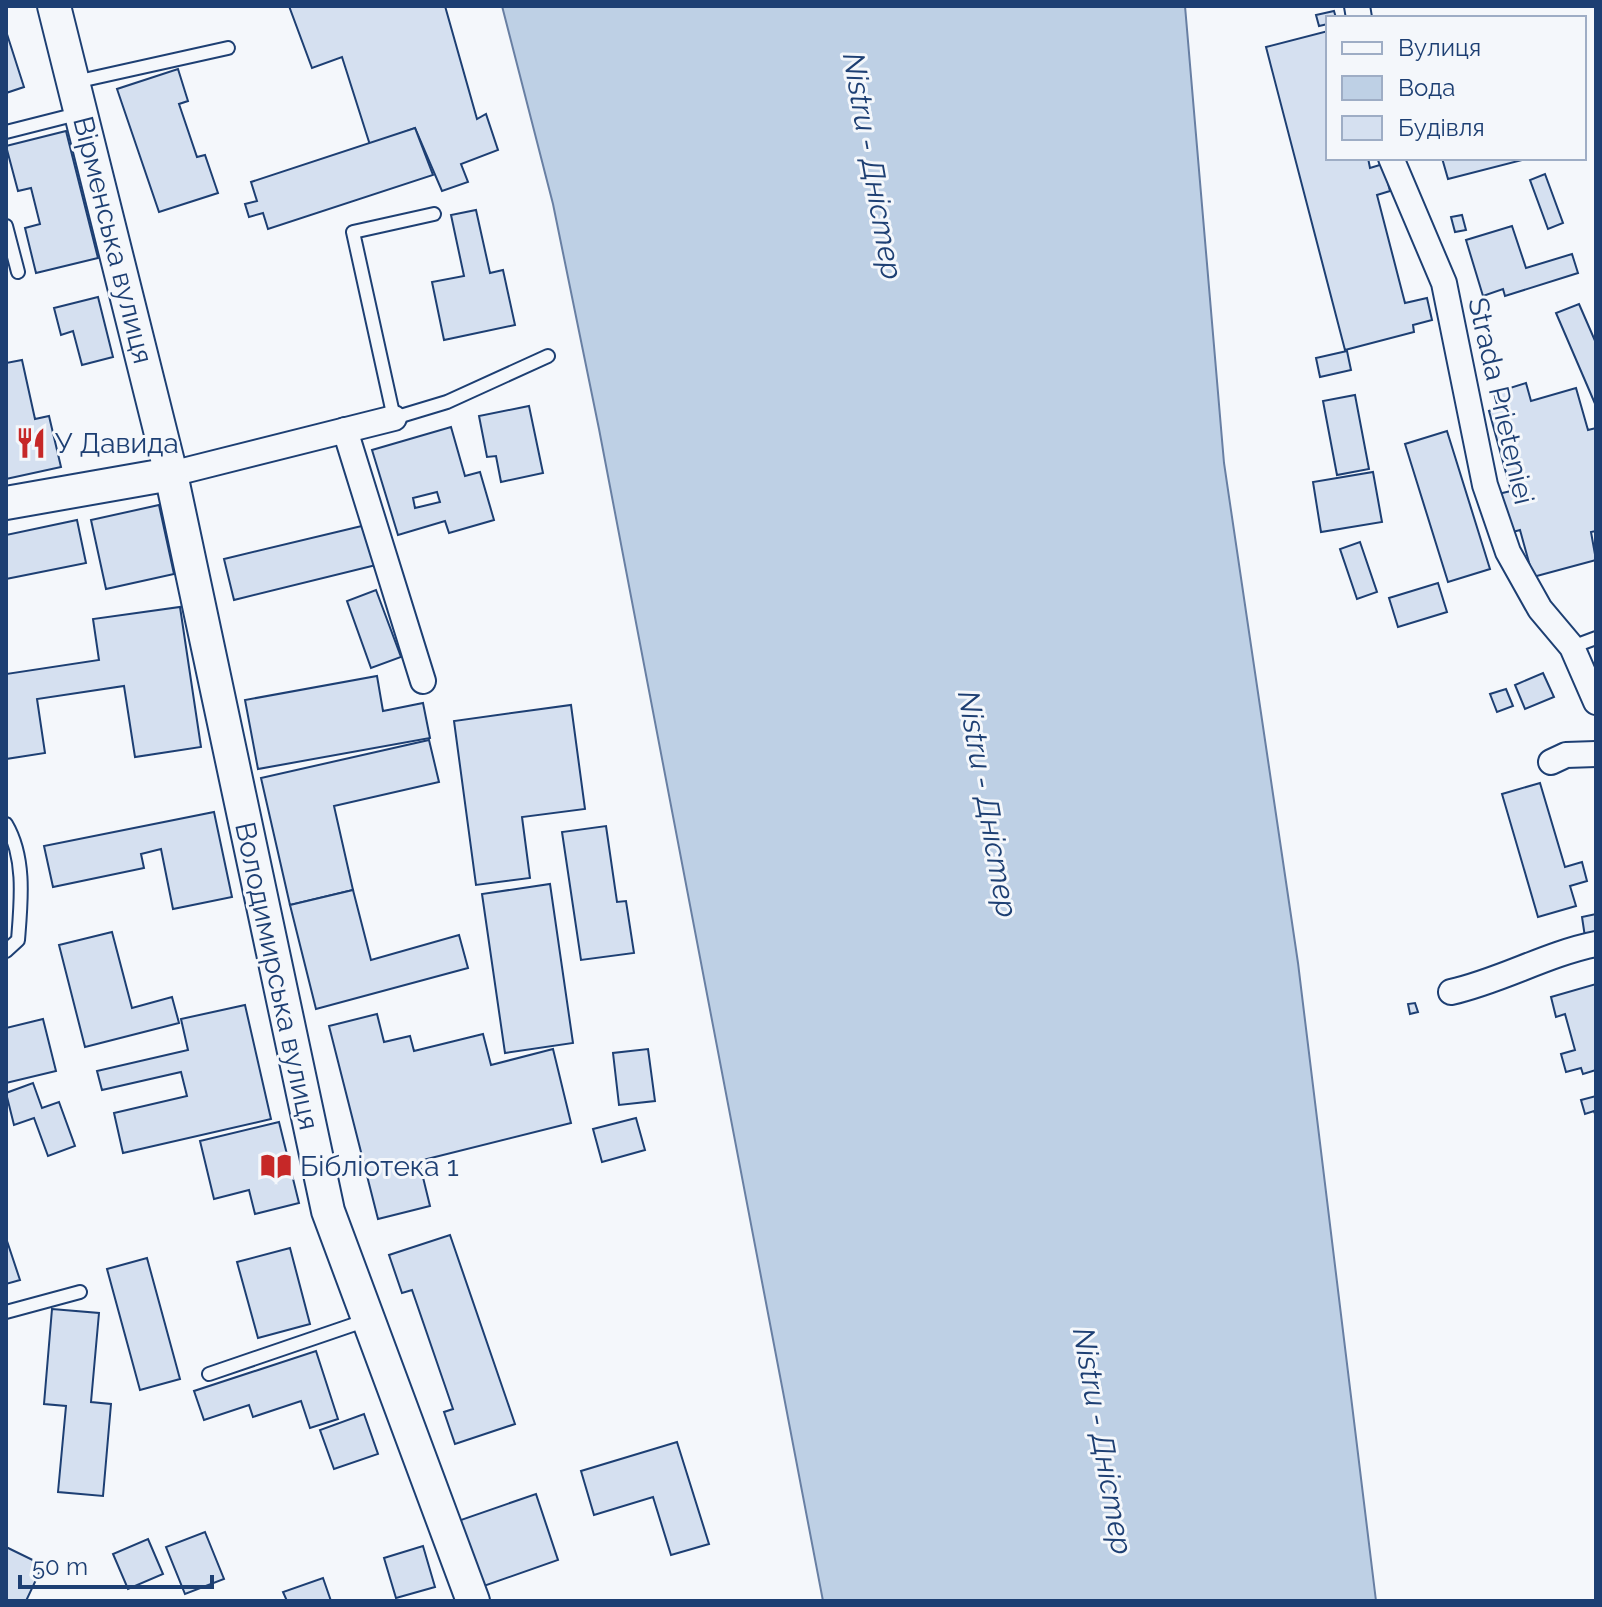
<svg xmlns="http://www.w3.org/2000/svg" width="1602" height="1607" font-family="Raleway,sans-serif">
<rect width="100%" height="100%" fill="#f4f7fb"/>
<path fill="#bed0e5" stroke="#687fa3" stroke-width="2" d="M 502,6 L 1185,6 L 1224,463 L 1298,963 L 1376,1601 L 823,1601 L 599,429 L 553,204 Z"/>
<g fill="#d5e0f0" stroke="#1d3f73" stroke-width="2" fill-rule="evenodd">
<path d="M 289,6 L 445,6 L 477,119 L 486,114 L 498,150 L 461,164 L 468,182 L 442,191 L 415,128 L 370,145 L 342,57 L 312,68 Z"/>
<path d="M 1334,11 L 1336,18 L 1328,18 L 1328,24 L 1319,26 L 1316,15 Z"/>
<path d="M 6,31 L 24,87 L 6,93 Z"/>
<path d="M 1328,31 L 1328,158 L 1368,158 L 1370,168 L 1383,164 L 1390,191 L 1377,195 L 1405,303 L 1427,298 L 1432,320 L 1413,325 L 1414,332 L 1345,350 L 1266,47 Z"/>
<path d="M 178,69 L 188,101 L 179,104 L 197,157 L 205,155 L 218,193 L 159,212 L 117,89 Z"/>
<path d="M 415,128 L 433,175 L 268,229 L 263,213 L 249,217 L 245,204 L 257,201 L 251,182 Z"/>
<path d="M 66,131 L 98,258 L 36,273 L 25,228 L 40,224 L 31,188 L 18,191 L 6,146 Z"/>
<path d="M 1442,158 L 1530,158 L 1448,179 Z"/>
<path d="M 1545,174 L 1563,223 L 1548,229 L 1530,180 Z"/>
<path d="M 476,210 L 490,273 L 503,270 L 515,325 L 444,340 L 432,282 L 464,276 L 451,215 Z"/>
<path d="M 1462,215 L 1466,230 L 1455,232 L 1451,217 Z"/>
<path d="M 1512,226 L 1526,268 L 1572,254 L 1578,273 L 1505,296 L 1503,289 L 1483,296 L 1466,240 Z"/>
<path d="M 98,297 L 113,357 L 82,365 L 73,331 L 61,335 L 54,308 Z"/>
<path d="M 1579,304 L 1596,343 L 1596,406 L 1556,313 Z"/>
<path d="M 1347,351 L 1351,370 L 1320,377 L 1316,358 Z"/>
<path d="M 22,360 L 35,419 L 49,416 L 61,467 L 6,479 L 6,363 Z"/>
<path d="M 1526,383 L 1531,401 L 1576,388 L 1588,430 L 1596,428 L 1596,531 L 1591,532 L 1596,560 L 1533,577 L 1520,530 L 1509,533 L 1498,494 L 1511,491 L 1489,411 L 1498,408 L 1494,393 Z"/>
<path d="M 1355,395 L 1369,469 L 1337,475 L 1323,401 Z"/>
<path d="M 529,406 L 543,473 L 501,482 L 496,456 L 487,457 L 479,416 Z"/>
<path d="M 451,427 L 465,476 L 480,472 L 494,520 L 449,533 L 445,521 L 398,535 L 372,450 ZM 437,492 L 440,502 L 415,508 L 413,498 Z"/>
<path d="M 1447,431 L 1490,569 L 1448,582 L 1405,444 Z"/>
<path d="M 1373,472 L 1382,522 L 1321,532 L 1313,482 Z"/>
<path d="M 159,505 L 174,574 L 106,589 L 91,520 Z"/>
<path d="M 77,520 L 86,563 L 6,579 L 6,535 Z"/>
<path d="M 366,525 L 376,565 L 234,600 L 224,559 Z"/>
<path d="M 1360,542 L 1377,592 L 1357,599 L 1340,549 Z"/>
<path d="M 1438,583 L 1447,612 L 1398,627 L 1389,598 Z"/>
<path d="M 376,590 L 401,657 L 371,668 L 347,601 Z"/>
<path d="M 180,607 L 201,747 L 135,757 L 124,686 L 37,699 L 45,753 L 6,759 L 6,674 L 99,660 L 93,619 Z"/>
<path d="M 1543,673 L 1554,697 L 1525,709 L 1515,685 Z"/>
<path d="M 377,676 L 383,711 L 423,703 L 430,738 L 258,769 L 245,700 Z"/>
<path d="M 1506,689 L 1513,706 L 1497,712 L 1490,694 Z"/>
<path d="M 571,705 L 585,809 L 522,817 L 530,878 L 476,885 L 454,721 Z"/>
<path d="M 429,740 L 439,782 L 334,806 L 353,890 L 290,905 L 261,778 Z"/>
<path d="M 1540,783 L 1565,867 L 1582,862 L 1587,881 L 1570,886 L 1576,906 L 1538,917 L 1502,794 Z"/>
<path d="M 214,812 L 232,897 L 173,909 L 161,849 L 141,854 L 144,868 L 53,887 L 44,846 Z"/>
<path d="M 606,826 L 617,902 L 626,901 L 634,953 L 581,960 L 562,832 Z"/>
<path d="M 550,884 L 573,1043 L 505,1053 L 482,894 Z"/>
<path d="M 353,890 L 371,960 L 459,935 L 468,968 L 316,1009 L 290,905 Z"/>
<path d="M 1596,914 L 1596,935 L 1585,937 L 1582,917 Z"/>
<path d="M 112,932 L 132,1008 L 172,997 L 179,1023 L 85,1047 L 59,945 Z"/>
<path d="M 1596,984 L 1596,1070 L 1583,1074 L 1581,1068 L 1566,1072 L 1561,1054 L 1575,1050 L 1565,1014 L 1556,1017 L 1551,997 Z"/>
<path d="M 1415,1003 L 1418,1012 L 1410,1014 L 1408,1004 Z"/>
<path d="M 245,1005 L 271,1119 L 123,1153 L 114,1113 L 187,1096 L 181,1072 L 102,1090 L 97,1071 L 188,1050 L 181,1019 Z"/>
<path d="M 377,1014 L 384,1042 L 410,1036 L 414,1051 L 483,1034 L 491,1065 L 553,1049 L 571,1123 L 419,1161 L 430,1206 L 378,1219 L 329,1026 Z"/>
<path d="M 43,1019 L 56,1071 L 6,1083 L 6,1028 Z"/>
<path d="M 648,1049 L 655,1101 L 619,1105 L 613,1053 Z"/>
<path d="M 33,1083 L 42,1108 L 59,1102 L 75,1146 L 48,1156 L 34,1118 L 14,1125 L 6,1093 Z"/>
<path d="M 1596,1096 L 1596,1117 L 1594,1111 L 1585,1114 L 1581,1100 Z"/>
<path d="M 636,1118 L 645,1150 L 602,1162 L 593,1129 Z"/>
<path d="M 279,1122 L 299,1203 L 255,1214 L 249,1190 L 214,1199 L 200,1141 Z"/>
<path d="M 450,1235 L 515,1424 L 455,1444 L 444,1412 L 453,1409 L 412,1290 L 402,1293 L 389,1255 Z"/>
<path d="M 6,1238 L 20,1280 L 6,1284 Z"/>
<path d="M 290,1248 L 310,1324 L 258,1338 L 237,1262 Z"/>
<path d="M 147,1258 L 180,1379 L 140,1390 L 107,1269 Z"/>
<path d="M 52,1309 L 99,1313 L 91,1402 L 111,1404 L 103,1496 L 58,1492 L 66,1406 L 44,1404 Z"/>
<path d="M 316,1351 L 338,1419 L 310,1428 L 301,1401 L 253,1417 L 249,1405 L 204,1420 L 194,1391 Z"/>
<path d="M 364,1414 L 378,1454 L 334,1469 L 320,1430 Z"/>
<path d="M 677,1442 L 709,1544 L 671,1555 L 653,1497 L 594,1515 L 581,1471 Z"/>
<path d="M 536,1494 L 558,1560 L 478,1588 L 455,1522 Z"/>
<path d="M 205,1532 L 224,1579 L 185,1594 L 166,1547 Z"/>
<path d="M 148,1539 L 163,1574 L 128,1589 L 113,1554 Z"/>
<path d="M 423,1546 L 435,1587 L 396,1598 L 384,1558 Z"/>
<path d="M 6,1547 L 43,1565 L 26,1601 L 6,1601 Z"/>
<path d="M 323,1578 L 331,1601 L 287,1601 L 283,1592 Z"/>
</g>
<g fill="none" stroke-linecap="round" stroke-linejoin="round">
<defs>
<g id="lane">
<path d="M 75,82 L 228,48"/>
<path d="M 6,132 L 81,113"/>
<path d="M 434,214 L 353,232 L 394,418 L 447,402 L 548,356"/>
<path d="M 6,226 L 18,272"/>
<path d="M 1572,647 L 1596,638"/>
<path d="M 6,824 C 26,858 21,902 18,940 L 6,951"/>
<path d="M 6,1312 L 80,1292"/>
<path d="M 209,1374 L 367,1320"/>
</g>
<g id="street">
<path d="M 1357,6 L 1359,18"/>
<path d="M 1391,158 L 1444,283 L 1485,485 L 1508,552 L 1540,609 L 1572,647 L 1596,702"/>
<path d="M 345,430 L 423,681"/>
<path d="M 171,474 L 394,418"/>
<path d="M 1551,762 L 1566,755 L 1596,754"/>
<path d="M 1451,992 C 1501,981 1546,954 1596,944"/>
</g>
<g id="secondary">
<path d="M 54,6 L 171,474 L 328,1211 L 473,1601"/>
<path d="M 6,503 L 171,474"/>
</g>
</defs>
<use href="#lane" stroke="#1d3f73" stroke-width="16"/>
<use href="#street" stroke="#1d3f73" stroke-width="28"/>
<use href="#secondary" stroke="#1d3f73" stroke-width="36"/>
<use href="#lane" stroke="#f4f7fb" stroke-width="12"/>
<use href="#street" stroke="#f4f7fb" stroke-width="24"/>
<use href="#secondary" stroke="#f4f7fb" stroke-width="32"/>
</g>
<defs>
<symbol id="restaurant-bare" viewBox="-9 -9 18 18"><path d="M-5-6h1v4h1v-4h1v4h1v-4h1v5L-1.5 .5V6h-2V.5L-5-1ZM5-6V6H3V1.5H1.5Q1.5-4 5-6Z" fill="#c62828" stroke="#f4f7fb" stroke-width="2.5" paint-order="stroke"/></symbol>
<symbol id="library-bare" viewBox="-9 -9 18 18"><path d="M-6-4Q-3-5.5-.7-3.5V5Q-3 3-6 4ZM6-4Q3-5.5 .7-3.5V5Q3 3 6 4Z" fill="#c62828" stroke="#f4f7fb" stroke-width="2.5" paint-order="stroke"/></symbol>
</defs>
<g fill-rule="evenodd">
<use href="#restaurant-bare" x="9" y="421" width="44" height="44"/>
<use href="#library-bare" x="254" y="1144" width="44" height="44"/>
</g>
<g text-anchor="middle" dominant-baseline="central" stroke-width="6" stroke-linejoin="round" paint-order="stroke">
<g font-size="28" fill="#1d3f73" stroke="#f4f7fb">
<text transform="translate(113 240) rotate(76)">Вірменська вулиця</text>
<text transform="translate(1501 401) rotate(77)">Strada Prieteniei</text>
<text transform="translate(277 976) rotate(78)">Володимирська вулиця</text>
</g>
<g font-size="28" fill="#1d3f73" stroke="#f4f7fb" text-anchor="start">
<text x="55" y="443">У Давида</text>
<text x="300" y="1166">Бібліотека 1</text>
</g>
<g font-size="30" font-style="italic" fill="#1d3f73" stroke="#f4f7fb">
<text transform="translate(873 166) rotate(80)">Nistru - Дністер</text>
<text transform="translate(988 804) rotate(80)">Nistru - Дністер</text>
<text transform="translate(1103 1441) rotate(80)">Nistru - Дністер</text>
</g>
</g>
<rect width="1602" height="1607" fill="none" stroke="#1d3f73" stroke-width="16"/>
<rect x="1326" y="16" width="260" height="144" fill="#f4f7fb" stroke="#9eadc5" stroke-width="2"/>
<rect x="1342" y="42" width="40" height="12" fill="#f4f7fb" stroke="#9eadc5" stroke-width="2"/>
<text x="1398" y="56" font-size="24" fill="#1d3f73">Вулиця</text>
<rect x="1342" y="76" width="40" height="24" fill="#bed0e5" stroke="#9eadc5" stroke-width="2"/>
<text x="1398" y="96" font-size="24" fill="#1d3f73">Вода</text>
<rect x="1342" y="116" width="40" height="24" fill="#d5e0f0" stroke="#9eadc5" stroke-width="2"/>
<text x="1398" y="136" font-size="24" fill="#1d3f73">Будівля</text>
<path d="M20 1575v12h192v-12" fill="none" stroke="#1d3f73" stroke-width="4"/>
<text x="32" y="1575" font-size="24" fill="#1d3f73" stroke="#f4f7fb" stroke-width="6" paint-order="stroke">50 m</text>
</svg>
